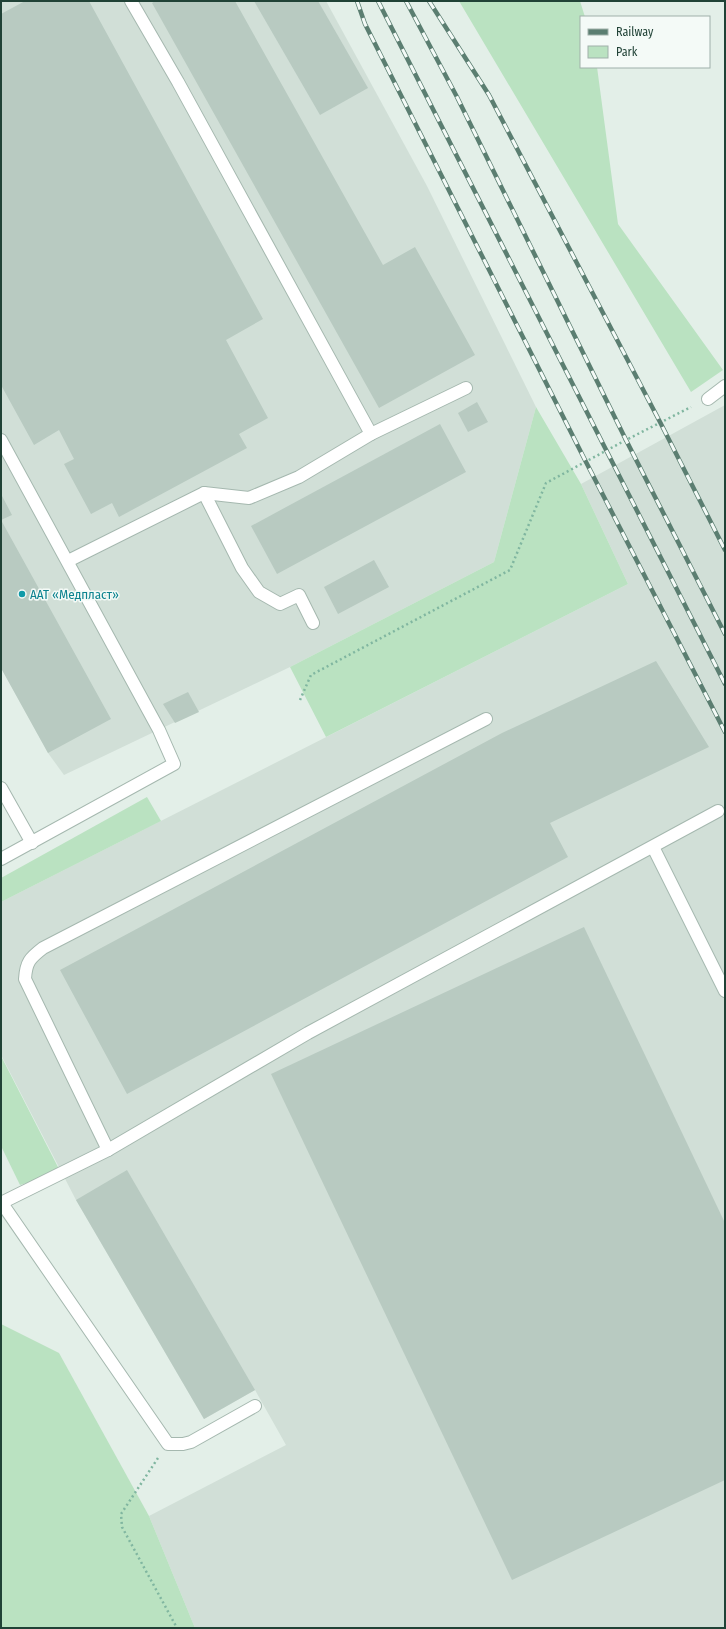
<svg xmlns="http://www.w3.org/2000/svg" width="726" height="1629" font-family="'Fira Sans Condensed',sans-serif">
<rect width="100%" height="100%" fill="#e3efe8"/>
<g fill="#d1dfd7">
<path d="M 1,1 L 326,1 L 427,186 L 536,407 L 494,562 L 290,667 L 64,775 L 48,753 L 1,668 Z"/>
<path d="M 725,405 L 725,1628 L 195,1628 L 149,1516 L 286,1445 L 255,1390 L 204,1419 L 76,1200 L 1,1055 L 1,902 L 628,584 L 581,484 Z"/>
</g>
<g fill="#bae2c1">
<path d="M 459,1 L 580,1 L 585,17 L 581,17 L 581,67 L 597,67 L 618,224 L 723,370 L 691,392 Z"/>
<path d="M 536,407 L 581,484 L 628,584 L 326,737 L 290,667 L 494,562 Z"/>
<path d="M 147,797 L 161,821 L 1,902 L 1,878 Z"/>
<path d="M 1,1056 L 61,1173 L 20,1185 L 1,1146 Z"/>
<path d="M 1,1324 L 59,1353 L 149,1516 L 195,1628 L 1,1628 Z"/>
</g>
<g fill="#b8cac1">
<path d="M 25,1 L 89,1 L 263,319 L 226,340 L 268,418 L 239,434 L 247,448 L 119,517 L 112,503 L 91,514 L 64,464 L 74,459 L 59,430 L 34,445 L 1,385 L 1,14 Z"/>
<path d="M 155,1 L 235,1 L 383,265 L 415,247 L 475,355 L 379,408 L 152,3 Z"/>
<path d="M 254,1 L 318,1 L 368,88 L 320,115 Z"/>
<path d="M 477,402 L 488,422 L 468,432 L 458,413 Z"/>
<path d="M 440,424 L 466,472 L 277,574 L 251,526 Z"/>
<path d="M 1,494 L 12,515 L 1,520 L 111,719 L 48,753 L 1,668 Z"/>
<path d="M 374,560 L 389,587 L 338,614 L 324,587 Z"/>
<path d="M 656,661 L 709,747 L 550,823 L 568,857 L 127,1094 L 60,970 L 502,733 Z"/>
<path d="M 188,692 L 199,712 L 175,723 L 163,704 Z"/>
<path d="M 584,927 L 725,1223 L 725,1480 L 512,1580 L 271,1074 Z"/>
<path d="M 127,1170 L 255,1390 L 204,1419 L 76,1200 Z"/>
</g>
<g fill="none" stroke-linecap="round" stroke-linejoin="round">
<defs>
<g id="service">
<path d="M 131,1 L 178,82 L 371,434"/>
<path d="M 708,399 L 725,386"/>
<path d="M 1,440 L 159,730 L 174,764 L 1,859"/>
<path d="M 204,493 L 242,568 L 259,592 L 280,604 L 299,595 L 313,623"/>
<path d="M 68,561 L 204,493 L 249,498 L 299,477 L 371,434 L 466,388"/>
<path d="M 1,788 L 32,843"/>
<path d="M 653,847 L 725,991"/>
<path d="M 108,1150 L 25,979 C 26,962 30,958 43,948 L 486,719"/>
<path d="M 1,1202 L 168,1444 L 183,1444 L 191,1442 L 255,1406"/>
<path d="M 1,1203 L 108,1150 L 308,1033 L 718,811"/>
</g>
</defs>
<use href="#service" stroke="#a5b8af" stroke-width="14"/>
<g stroke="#80b6a0" stroke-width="2.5" stroke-dasharray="2 3" stroke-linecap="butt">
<path d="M 300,700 L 311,675 L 510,570 L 546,483 L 626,440 L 691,407"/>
<path d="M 158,1458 L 121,1514 L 122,1527 L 177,1628"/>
</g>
<use href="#service" stroke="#fff" stroke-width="12"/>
<defs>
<g id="rail">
<path d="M 357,1 L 365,24 L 586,462 L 725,732"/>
<path d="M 378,1 L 725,684"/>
<path d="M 406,1 L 457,97 L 626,440 L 725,634"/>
<path d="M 429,1 L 489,95 L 660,422 L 725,550"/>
</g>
</defs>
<use href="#rail" stroke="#5b7e71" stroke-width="4.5"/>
<use href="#rail" stroke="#f4faf7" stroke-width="3" stroke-dasharray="9" stroke-linecap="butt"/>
</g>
<circle fill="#0f9aa8" stroke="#f4faf7" stroke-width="1.5" cx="22" cy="594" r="4"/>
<g text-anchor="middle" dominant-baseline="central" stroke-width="3" stroke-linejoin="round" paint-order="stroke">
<g font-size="13" fill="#0d838f" stroke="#f4faf7" text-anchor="start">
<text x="30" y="594">ААТ «Медпласт»</text>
</g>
</g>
<rect width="726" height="1629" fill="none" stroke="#204236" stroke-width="4"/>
<rect x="580" y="16" width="130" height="52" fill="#f4faf7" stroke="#9fb0aa"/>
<rect x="588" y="29" width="20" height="6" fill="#5b7e71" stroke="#9fb0aa"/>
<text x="616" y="36" font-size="12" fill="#204236">Railway</text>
<rect x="588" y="46" width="20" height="12" fill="#bae2c1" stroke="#9fb0aa"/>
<text x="616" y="56" font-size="12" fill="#204236">Park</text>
</svg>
